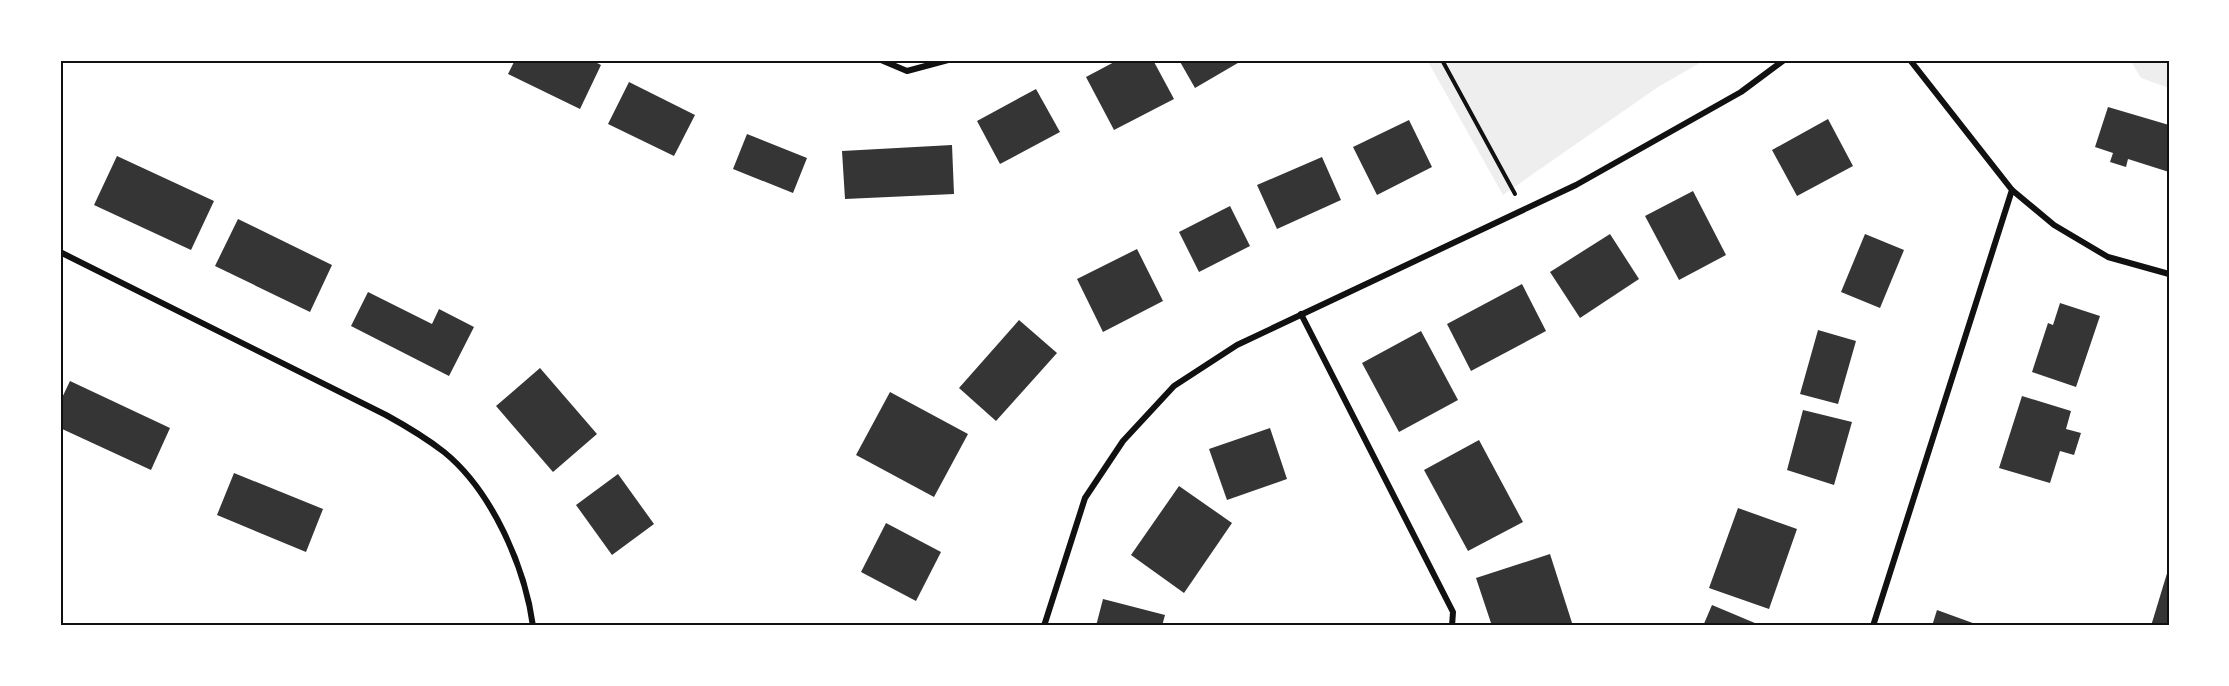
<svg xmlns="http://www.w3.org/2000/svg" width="2229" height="686" font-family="Spectral,serif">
<rect width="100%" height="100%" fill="#fff"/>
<g fill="#eee">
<path d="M 1427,60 L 1705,60 L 1658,87 L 1503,195 Z"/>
<path d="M 2130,60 L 2169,60 L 2169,88 L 2141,78 Z"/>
</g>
<g fill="#353535">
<path d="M 515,60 L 591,60 L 601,65 L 580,109 L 508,74 Z"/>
<path d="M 1118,60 L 1153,60 L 1174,99 L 1114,130 L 1086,77 Z"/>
<path d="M 1179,60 L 1243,60 L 1195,88 Z"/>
<path d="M 629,82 L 695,115 L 674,156 L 608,124 Z"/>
<path d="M 1036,89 L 1060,132 L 1000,164 L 977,121 Z"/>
<path d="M 2108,107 L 2169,125 L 2169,172 L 2128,159 L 2126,167 L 2110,162 L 2113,153 L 2095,147 Z"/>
<path d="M 1828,119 L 1853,166 L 1797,196 L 1772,150 Z"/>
<path d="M 1409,120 L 1432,167 L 1377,195 L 1353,147 Z"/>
<path d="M 747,134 L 807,158 L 793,193 L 733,169 Z"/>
<path d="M 952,145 L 954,194 L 845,199 L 842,151 Z"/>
<path d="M 117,156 L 214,201 L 191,250 L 94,205 Z"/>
<path d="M 1322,157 L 1341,200 L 1277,229 L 1257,185 Z"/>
<path d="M 1693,191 L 1726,255 L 1679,280 L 1645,216 Z"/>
<path d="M 1230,206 L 1250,246 L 1199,272 L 1179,232 Z"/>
<path d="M 238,219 L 332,265 L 310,312 L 215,266 Z"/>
<path d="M 1610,234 L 1639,279 L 1580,318 L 1550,272 Z"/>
<path d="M 1865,234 L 1904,250 L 1880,308 L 1841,292 Z"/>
<path d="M 1137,249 L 1163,301 L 1103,332 L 1077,279 Z"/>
<path d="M 1522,284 L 1546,331 L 1471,371 L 1447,324 Z"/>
<path d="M 368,292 L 432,324 L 439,309 L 474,327 L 449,376 L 351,326 Z"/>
<path d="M 2060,303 L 2100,316 L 2076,387 L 2032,372 L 2048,323 L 2053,325 Z"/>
<path d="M 1019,320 L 1057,353 L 996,421 L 959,388 Z"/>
<path d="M 1818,330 L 1856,341 L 1838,404 L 1800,394 Z"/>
<path d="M 1421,331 L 1458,400 L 1399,432 L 1362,363 Z"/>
<path d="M 540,368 L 597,434 L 553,472 L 496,406 Z"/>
<path d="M 70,381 L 170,428 L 151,470 L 60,428 L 60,402 Z"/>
<path d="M 890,392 L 968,434 L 934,497 L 856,455 Z"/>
<path d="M 2022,396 L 2071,411 L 2066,429 L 2081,433 L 2074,455 L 2060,451 L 2050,483 L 1999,468 Z"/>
<path d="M 1803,410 L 1852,422 L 1834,485 L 1787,470 Z"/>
<path d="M 1270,428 L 1287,479 L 1227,500 L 1209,449 Z"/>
<path d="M 1479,440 L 1523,522 L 1468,551 L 1424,470 Z"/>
<path d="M 234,473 L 323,509 L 306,552 L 217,515 Z"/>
<path d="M 618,474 L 654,524 L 612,555 L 576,505 Z"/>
<path d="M 1179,486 L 1232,523 L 1184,593 L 1131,555 Z"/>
<path d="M 1738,508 L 1797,529 L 1769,609 L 1709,588 Z"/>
<path d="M 886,523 L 941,552 L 916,601 L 861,572 Z"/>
<path d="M 1550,554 L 1573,626 L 1492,626 L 1476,578 Z"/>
<path d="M 2168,570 L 2169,626 L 2151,626 Z"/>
<path d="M 1103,599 L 1165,615 L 1162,626 L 1096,626 Z"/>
<path d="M 1712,605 L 1762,626 L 1703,626 Z"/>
<path d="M 1937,610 L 1981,626 L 1932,626 Z"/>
</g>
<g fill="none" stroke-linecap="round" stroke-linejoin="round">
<path stroke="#111" stroke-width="4" d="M 1442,60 L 1515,194"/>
<g stroke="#111" stroke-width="6">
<path d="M 881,60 L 907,71 L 948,60"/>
<path d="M 2012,190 L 2054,225 L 2108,257 L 2169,274"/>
<path d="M 60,252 L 386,415 C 406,426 426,438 444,452 C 492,491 525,567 533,626"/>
<path d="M 1301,314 L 1453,612 L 1452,626"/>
<path d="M 1044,626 L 1085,498 L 1123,441 L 1174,386 L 1237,345 L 1576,185 L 1741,92 L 1784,60"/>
<path d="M 1873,626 L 2012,190 L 1910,60"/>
</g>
</g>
<rect width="2229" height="686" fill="none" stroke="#ffffff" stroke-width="123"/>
<rect x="62" y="62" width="2106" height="562" fill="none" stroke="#111" stroke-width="2"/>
</svg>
